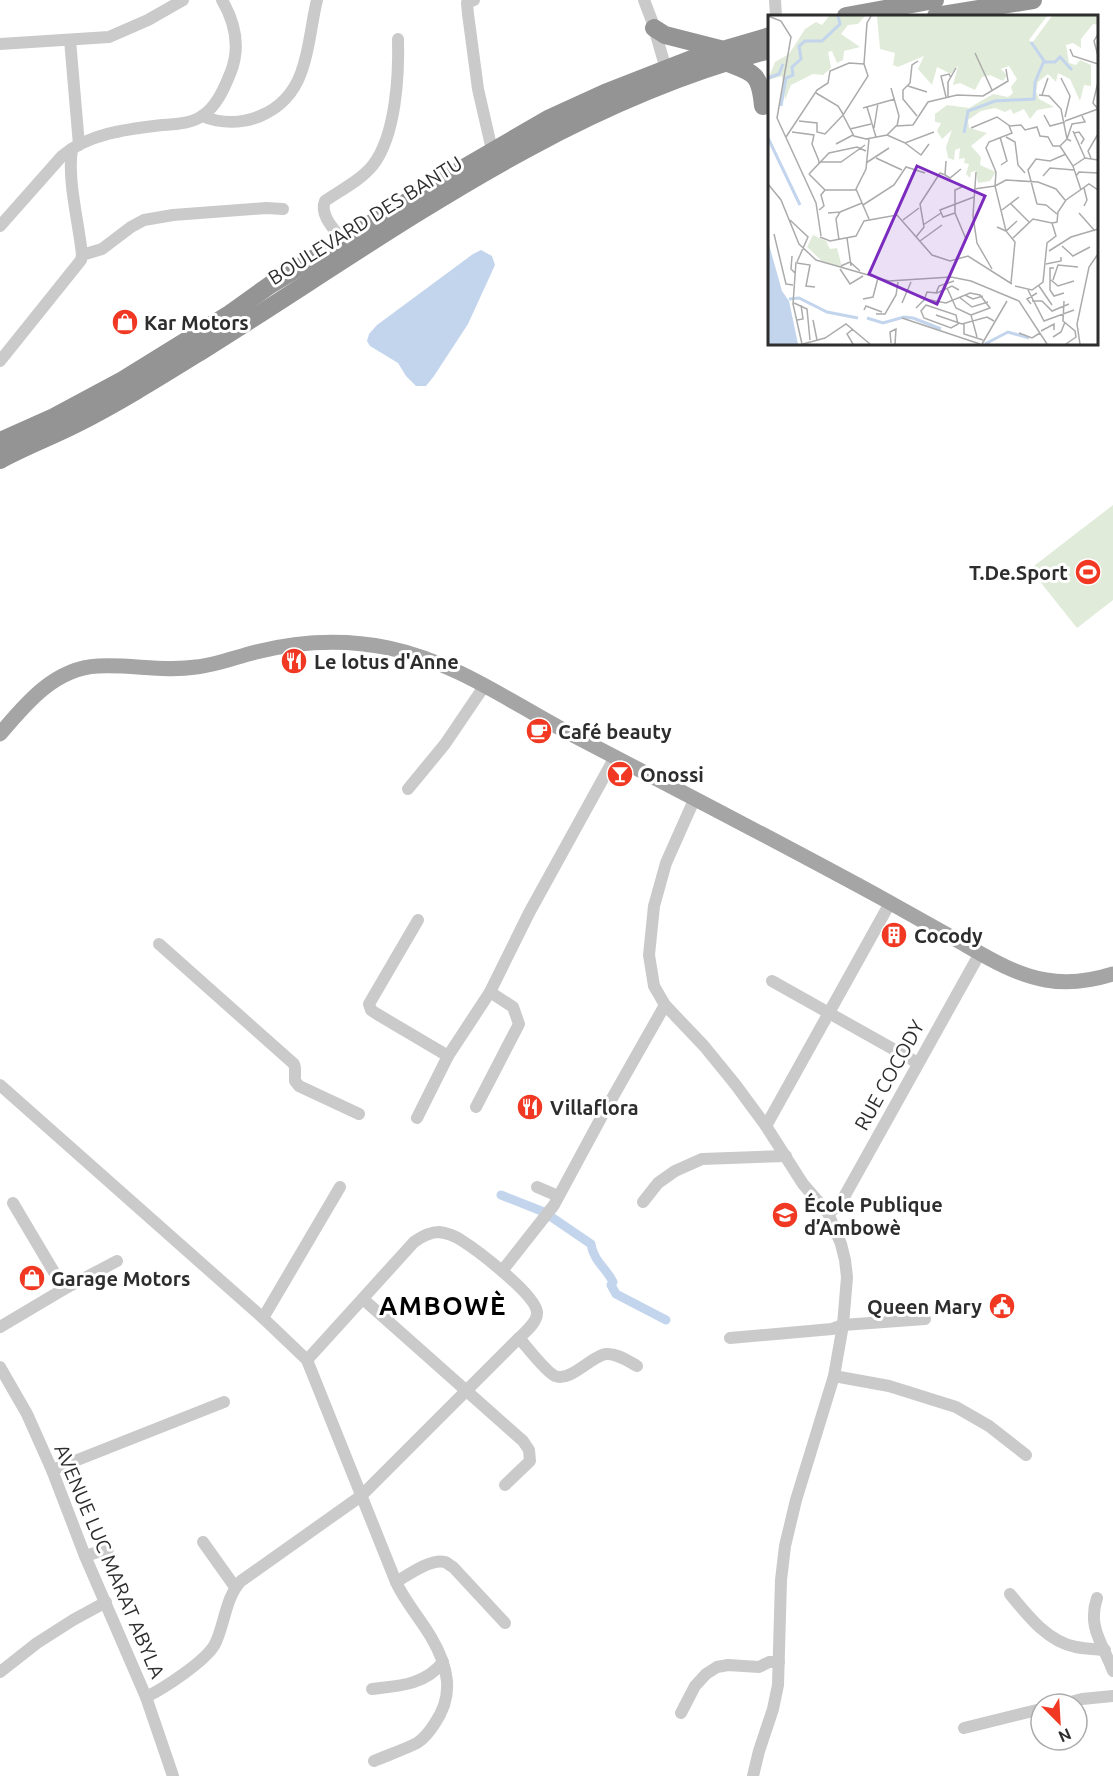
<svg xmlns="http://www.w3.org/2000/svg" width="1113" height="1776" font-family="Ubuntu,sans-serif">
<rect width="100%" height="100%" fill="#fff"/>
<path fill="#e0ebd9" d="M 1113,505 L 1113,600 L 1077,628 L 1030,569 Z"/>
<path fill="#c3d5ed" d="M 481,250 L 492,256 L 495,265 L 468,324 L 434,376 L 426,386 L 416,386 L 406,376 L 398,363 L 370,346 L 367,341 L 369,334 L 377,325 L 473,254 Z"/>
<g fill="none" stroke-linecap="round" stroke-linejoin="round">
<path stroke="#c3d5ed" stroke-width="9" d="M 501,1195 L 544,1212 L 591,1244 C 593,1260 606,1268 613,1282 L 611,1285 L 616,1294 L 666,1320"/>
<g stroke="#cacaca" stroke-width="12">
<path d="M 474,0 L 467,3 L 468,14 L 478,89 L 492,150"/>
<path d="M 644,0 L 652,21 L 666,69"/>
<path d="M 775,0 L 776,16"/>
<path d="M 70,40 L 79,145"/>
<path d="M 0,44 L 109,37 L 148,20 L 183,0"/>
<path d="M 202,116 C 241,132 286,114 301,73 C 310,49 311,24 317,0"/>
<path d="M 0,226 L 62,156 C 89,133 129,129 162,125 C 175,124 191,124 202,116 C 216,107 224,89 230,74 C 241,48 236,24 222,0"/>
<path d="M 343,241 C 335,230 319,215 325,201 C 341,190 361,180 373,165 C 396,135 399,75 398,39"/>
<path d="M 82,255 L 102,249 L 131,227 L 144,220 L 173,215 L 266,208 L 283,209"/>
<path d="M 0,361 L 81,260 L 82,255 C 79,223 67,181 72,149"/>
<path d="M 408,789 L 445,744 L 485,685"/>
<path d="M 694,800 L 666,863 L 654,906 L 649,955 L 654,986 L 665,1005 L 704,1046 L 735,1084 L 766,1126 L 803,1184 L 828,1213 L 841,1244 L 845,1260 L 847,1277 L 843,1325 L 834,1376 L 796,1500 L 785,1546 L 781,1580 L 778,1685 L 773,1709 L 759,1751 L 753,1776"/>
<path d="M 418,920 L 369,1004 L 371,1010 L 377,1014 L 448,1056"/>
<path d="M 159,944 L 294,1064 L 295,1068 L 295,1081 L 299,1086 L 359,1114"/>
<path d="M 772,981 L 918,1063"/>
<path d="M 0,1085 L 263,1318 L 307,1360 L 396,1582 C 405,1602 420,1618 431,1637 C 448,1666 455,1694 435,1723 C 430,1731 425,1738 417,1743 C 403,1750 388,1755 374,1761"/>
<path d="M 476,1107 L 519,1024 L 513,1007 L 490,992"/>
<path d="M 417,1118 L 448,1056 L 490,992 L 529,913 L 615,757"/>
<path d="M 766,1126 L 890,903"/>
<path d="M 537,1187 L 558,1196"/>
<path d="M 643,1202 L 658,1183 L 675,1171 L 702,1159 L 786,1156"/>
<path d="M 13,1203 L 64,1289"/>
<path d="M 828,1213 L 839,1206 L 980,953"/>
<path d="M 502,1271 L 554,1205 L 602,1116 L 665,1005"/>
<path d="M 363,1299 L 523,1441 L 529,1450 L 530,1461 L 505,1485"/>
<path d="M 263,1318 L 340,1187"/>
<path d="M 0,1327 L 64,1289 L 117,1261"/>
<path d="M 519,1338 C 527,1347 546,1372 555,1376 C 571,1382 591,1356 606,1354 C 617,1353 628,1361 637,1366"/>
<path d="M 730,1338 L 832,1329 L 843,1325 L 925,1319"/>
<path d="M 0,1367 L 27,1414 L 52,1470 L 85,1556 L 146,1697 L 173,1776"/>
<path d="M 834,1376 L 889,1386 L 956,1407 L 989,1426 L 1026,1455"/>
<path d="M 52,1470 L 224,1402"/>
<path d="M 203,1542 L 235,1587"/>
<path d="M 85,1556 L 108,1549"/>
<path d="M 396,1582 C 408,1575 431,1558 445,1562 C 448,1563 450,1566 453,1567 L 505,1623"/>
<path d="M 1010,1594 C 1027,1615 1048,1642 1076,1647 C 1086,1649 1096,1649 1105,1650"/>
<path d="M 1097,1598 C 1087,1627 1103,1644 1113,1671"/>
<path d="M 0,1672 L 37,1643 L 73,1620 L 106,1602"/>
<path d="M 372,1689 C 399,1686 425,1685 443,1662"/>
<path d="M 146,1697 C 163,1689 206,1661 215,1644 C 225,1624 225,1598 241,1581 L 361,1496 L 519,1338 C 525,1332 538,1322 537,1312 C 535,1294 477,1250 461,1240 C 455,1236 446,1233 439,1232 C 429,1232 421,1237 414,1242 L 307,1360"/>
<path d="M 1063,1704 L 1082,1699 L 1113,1696"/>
<path d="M 681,1713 L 695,1686 L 706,1674 L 717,1667 L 728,1665 L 759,1667 L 769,1662 L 779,1662"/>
<path d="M 964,1728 L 1041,1709"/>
</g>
<path stroke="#a5a5a5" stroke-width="15" d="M 0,734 C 26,703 55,668 98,666 C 131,664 163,672 196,667 C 216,665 236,657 256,652 C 300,641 345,639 389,648 C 455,662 509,701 567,732 C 674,788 781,843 887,901 C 912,915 937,929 962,943 C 988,958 1016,975 1046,980 C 1069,984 1091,981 1113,974"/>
<g stroke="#949494" stroke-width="18">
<path d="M 846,16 L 935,0"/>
<path d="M 936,16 L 1033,0"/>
<path d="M 654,28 L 665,35 L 720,49"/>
<path d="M 725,62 C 755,73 760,74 763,106"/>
<path d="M 0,441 L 54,417 L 123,380 L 228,315 L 270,285 L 438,183 L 548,119 L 605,93 L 692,59 L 770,36"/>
<path d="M 0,460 C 24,447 50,437 74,425 C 118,403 161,376 203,350 C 384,237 559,104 770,50"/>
</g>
</g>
<defs>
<symbol id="shop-disc" viewBox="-11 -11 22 22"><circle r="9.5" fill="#f03823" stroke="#fff"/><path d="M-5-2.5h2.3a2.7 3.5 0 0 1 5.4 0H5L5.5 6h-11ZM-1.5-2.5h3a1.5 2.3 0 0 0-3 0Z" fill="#fff"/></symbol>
<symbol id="stadium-disc" viewBox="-11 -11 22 22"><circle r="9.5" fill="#f03823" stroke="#fff"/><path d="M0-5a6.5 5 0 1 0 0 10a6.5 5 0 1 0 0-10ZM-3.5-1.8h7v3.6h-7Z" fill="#fff"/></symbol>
<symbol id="restaurant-disc" viewBox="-11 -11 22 22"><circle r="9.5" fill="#f03823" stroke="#fff"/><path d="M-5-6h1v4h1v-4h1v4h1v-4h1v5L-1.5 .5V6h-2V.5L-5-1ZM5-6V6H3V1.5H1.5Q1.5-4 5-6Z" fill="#fff"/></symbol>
<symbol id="cafe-disc" viewBox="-11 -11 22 22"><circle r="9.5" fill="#f03823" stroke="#fff"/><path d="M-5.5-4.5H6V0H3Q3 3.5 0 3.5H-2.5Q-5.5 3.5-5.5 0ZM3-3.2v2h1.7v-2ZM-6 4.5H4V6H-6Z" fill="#fff"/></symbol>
<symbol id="bar-disc" viewBox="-11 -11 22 22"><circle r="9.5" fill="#f03823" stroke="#fff"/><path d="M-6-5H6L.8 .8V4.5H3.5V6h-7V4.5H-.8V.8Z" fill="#fff"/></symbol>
<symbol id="building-disc" viewBox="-11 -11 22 22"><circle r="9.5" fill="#f03823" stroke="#fff"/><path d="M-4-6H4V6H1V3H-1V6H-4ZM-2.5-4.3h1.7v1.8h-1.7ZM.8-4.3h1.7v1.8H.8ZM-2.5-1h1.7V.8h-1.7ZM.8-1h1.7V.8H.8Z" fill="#fff"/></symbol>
<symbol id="school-disc" viewBox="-11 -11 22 22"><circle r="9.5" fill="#f03823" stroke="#fff"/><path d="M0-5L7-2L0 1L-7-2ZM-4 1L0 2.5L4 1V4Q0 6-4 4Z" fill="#fff"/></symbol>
<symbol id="civic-disc" viewBox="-11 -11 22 22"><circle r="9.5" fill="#f03823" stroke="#fff"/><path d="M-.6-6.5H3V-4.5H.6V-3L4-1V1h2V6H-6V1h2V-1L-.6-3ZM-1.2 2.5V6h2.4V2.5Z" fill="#fff"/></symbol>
</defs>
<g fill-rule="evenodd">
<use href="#shop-disc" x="110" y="307" width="30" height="30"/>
<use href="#stadium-disc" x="1073" y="557" width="30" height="30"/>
<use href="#restaurant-disc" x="279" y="646" width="30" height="30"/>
<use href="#cafe-disc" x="524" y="716" width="30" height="30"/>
<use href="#bar-disc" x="605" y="759" width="30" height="30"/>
<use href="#building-disc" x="879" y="920" width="30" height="30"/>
<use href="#restaurant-disc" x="515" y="1092" width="30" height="30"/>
<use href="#school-disc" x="770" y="1200" width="30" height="30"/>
<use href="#shop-disc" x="17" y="1263" width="30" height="30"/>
<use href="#civic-disc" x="987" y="1291" width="30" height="30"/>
</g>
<g text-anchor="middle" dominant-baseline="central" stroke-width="6" stroke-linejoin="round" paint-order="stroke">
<g font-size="20" fill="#2d2d2d" stroke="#fff">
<text transform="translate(365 220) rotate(-32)">BOULEVARD DES BANTU</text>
<text transform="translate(889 1075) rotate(-61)">RUE COCODY</text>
<text transform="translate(110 1561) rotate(67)">AVENUE LUC MARAT ABYLA</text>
</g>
<g font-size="20" font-weight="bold" fill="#2d2d2d" stroke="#fff" text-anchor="start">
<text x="144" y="322">Kar Motors</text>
<text x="1068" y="572" text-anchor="end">T.De.Sport</text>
<text x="314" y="661">Le lotus d'Anne</text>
<text x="558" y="731">Café beauty</text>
<text x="640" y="774">Onossi</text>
<text x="914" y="935">Cocody</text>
<text x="550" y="1107">Villaflora</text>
<text x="804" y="1204">École Publique<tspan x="804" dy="23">d’Ambowè</tspan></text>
<text x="51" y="1278">Garage Motors</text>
<text x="982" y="1306" text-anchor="end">Queen Mary</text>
</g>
<g font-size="26" font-weight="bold" letter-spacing="1.5" fill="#000" stroke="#fff">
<text x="443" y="1305">AMBOWÈ</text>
</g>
</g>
<g transform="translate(768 15)">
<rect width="330" height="330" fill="#fff"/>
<path d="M 61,1 L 97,1 L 90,9 L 80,10 L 73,19 L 92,32 L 76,36 L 75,45 L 69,48 L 64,36 L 60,37 L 63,53 L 55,60 L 45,59 L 23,70 L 17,85 L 14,61 L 0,65 L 7,47 L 21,39 L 37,14 L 48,7 L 54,10 ZM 109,1 L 279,1 L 261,25 L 264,28 L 284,1 L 330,1 L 330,10 L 325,9 L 313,24 L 313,33 L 305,28 L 298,30 L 301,48 L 308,50 L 312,45 L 323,50 L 323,71 L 316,70 L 312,86 L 302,64 L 290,58 L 288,67 L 280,59 L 270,67 L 268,77 L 271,84 L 286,92 L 269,95 L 262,104 L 256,94 L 245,99 L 243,94 L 237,97 L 227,93 L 213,96 L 200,105 L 201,113 L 219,118 L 203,131 L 213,142 L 212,150 L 228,157 L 222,166 L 210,168 L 208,156 L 203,157 L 202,163 L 198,159 L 201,149 L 196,148 L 197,143 L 191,144 L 192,133 L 187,135 L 186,145 L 180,143 L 178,132 L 184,115 L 174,124 L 169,116 L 173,108 L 167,107 L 167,99 L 179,90 L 201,93 L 225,79 L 240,82 L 245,78 L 243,72 L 249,64 L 241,51 L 233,54 L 239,60 L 235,66 L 222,60 L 214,62 L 207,75 L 192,68 L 185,70 L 190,51 L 183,59 L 169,52 L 164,70 L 150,54 L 156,41 L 130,52 L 125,50 L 127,38 L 112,34 ZM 45,220 L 58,226 L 62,234 L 69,233 L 74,252 L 54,246 L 39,232 Z" fill="#e0ebd9"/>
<path d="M 0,226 L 14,276 L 21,286 L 30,329 L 0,329 Z" fill="#c3d5ed"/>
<path fill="none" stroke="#c3d5ed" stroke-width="3" d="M 276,47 L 287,47 L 292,42 L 304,55M 0,63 L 11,59 L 15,49M 13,91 L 18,63 L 25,60 L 24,52 L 33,44 L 31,31 L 37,26 L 54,26 L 72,9 L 70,1M 196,118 L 200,96 L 227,86 L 266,84 L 267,67 L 276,46 L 263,27M 0,123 L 32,190M 21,284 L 31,283 L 59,297 L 90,303M 99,303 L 115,308 L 136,302 L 145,303M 145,303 L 173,314M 217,329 L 240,317 L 261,323"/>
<path fill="none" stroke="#ababab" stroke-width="1.5" d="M 0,1 L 13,6 L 23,22 L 9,103 L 48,188 L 53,221M 330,19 L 326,26 L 330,41M 302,34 L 305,41 L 330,49M 207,38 L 224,75M 96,49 L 99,8 L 103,1M 293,63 L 302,81 L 297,102M 140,71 L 159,77M 123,73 L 131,101 L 129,111M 48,78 L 70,91 L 75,99M 271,80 L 281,81 L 293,94 L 299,124 L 292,131M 274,80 L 280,63M 178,82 L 173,61 L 181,59 L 183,63M 180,82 L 180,67 L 188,53M 99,92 L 108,122M 95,93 L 127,84M 330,94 L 325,88 L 330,67M 276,100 L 282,111 L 297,107M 149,101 L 135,84 L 135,75 L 142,68 L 144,50 L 150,46M 31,106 L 49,108 L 49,117 L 57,119 L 75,100M 297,106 L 330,94M 241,111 L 244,118 L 221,127 L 218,133 L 228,157 L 227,171 L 238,216 L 247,227 L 243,268M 106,113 L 110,88M 203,113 L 229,102 L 242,111 L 253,110 L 257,115 L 269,112 L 272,121 L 280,122 L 285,131 L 292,131M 82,114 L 103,109M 305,116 L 317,143M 24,117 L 46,120 L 44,129 L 51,146M 306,118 L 311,117 L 316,124 L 313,129M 119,120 L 137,128 L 166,117M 18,122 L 49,75 L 60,68 L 62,56 L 81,48 L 96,49 L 100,61 L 75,100 L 86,121 L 98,124 L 119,120 L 128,111 L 145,110 L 160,87 L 189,80 L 215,81 L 240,66 L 238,54M 232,122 L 239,146 L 233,150M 238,122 L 247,127 L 250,150 L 257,158M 303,126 L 299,124 L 304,109 L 317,107 L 314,101M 137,128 L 153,140 L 161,129M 68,129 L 85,120M 292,131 L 305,151 L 313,175M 108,143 L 134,155M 323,143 L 320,136 L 330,119M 50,147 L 73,147 L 97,130M 98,148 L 121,133M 305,151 L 317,143 L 330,145M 208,157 L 205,201 L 209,228 L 224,254M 41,159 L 61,138 L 89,132 L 98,136M 41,159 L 57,175 L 88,175M 177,160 L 182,163 L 193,154M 275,161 L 282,153 L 306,155M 308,161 L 311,157 L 330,158M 0,169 L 13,185 L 31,229 L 48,245 L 121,266 L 183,262 L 203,266 L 251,286 L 279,329M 227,171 L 238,165 L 270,167 L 288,174 L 297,185M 194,172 L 187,175 L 187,198 L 198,224M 316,173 L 319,185 L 316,191M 206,174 L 227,171M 243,189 L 261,207M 269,189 L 260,155 L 268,144 L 282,146 L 298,139M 269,189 L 278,190 L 289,199M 95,190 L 126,170 L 138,152 L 157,158M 51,195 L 56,191 L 53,180 L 57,175M 234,195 L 251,182M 72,197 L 94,188M 60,198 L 72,197 L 68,204 L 71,225M 187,198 L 175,202 L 172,195 L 206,182M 311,198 L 327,216M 101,204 L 88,174 L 98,154 L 101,124M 22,205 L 40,222 L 29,247M 135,205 L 151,193M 284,208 L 289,207 L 290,197 L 298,185 L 321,169 L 330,175M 155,210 L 173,198M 229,212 L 238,216 L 249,206M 6,219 L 18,269 L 25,270M 52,222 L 62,226 L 88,221 L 96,206 L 129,200 L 164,240 L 182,246 L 200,241 L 244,269M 148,222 L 156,212 L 152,189 L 172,158 L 177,160 L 178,146M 79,223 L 83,251M 245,223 L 265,204 L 284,208M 152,226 L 174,210M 294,231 L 305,241 L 322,232M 281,236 L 303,222 L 330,214M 24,241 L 23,254 L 27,258M 28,247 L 25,289 L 34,329M 29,248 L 42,250 L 38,271 L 47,272M 278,249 L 293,246 L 293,242M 73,251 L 82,247 L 92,256M 286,253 L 282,253 L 282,275 L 286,281 L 296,278M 72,254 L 82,269 L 95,261M 283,265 L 290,271 L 306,266M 285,265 L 290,250 L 310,252M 247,271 L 264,275 L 275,267 L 279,228 L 288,221 L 284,208M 271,271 L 284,290M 179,273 L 188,293 L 203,300 L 209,322M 260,275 L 276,306 L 306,295M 168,278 L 171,271 L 186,266M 197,280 L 205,284 L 215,281M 191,282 L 204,292 L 220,287M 95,284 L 105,282 L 110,263M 156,285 L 159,277 L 169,278 L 184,271 L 191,275M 264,286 L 274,286 L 284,296 L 301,289M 296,286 L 295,306 L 307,316 L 308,322 L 298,329M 26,288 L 39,294 L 42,325M 134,288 L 143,267M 263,289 L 259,284 L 269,278M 158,290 L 188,300 L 190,309 L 183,313 L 156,303 L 153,296 ZM 148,293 L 157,284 L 178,288 L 202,278 L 212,280 L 222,293 L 203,300M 96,295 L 98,291 L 114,297M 108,299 L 117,299 L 128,280 L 130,267M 168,300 L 194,309 L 219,302 L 226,306M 134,303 L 212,329M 29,305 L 35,304 L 33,290M 45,305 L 49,325M 196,309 L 196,319 L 215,325M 85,314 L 79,319 L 85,329M 273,316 L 286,309 L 286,315M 251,318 L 264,323 L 272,318M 285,322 L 293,317 L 297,307M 123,328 L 122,317 L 128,314 L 127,329M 35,329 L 57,323 L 78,309 L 102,329M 214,329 L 239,286M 312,329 L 309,309 L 321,252 L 330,239"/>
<path fill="#7b2cbf" fill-opacity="0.15" stroke="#7b2cbf" stroke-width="3" d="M 149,151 L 217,181 L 169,289 L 101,259 Z"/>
<rect width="330" height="330" fill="none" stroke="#2d2d2d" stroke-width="3"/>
</g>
<g transform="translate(1059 1722) rotate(156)"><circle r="28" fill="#ffffff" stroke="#ababab" stroke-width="1.5"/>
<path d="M0-4.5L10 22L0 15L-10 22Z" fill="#f03823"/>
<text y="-9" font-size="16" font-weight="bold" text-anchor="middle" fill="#2d2d2d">N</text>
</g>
</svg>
